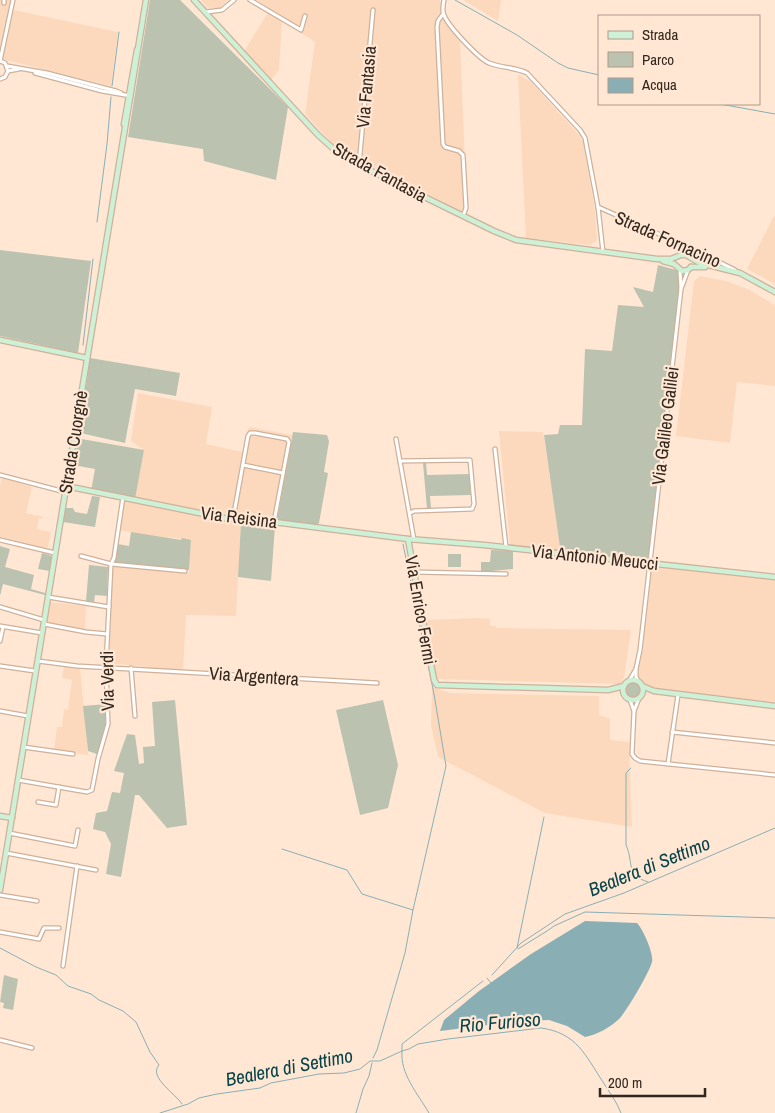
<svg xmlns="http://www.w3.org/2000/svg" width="775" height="1113" font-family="'Archivo Narrow',sans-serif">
<rect width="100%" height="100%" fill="#ffe7d4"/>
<g fill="#fcd9bc">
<path d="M 0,0 L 15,0 L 0,55 Z"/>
<path d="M 201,0 L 228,0 L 220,8 L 213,8 L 207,7 Z"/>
<path d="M 257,0 L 440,0 L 443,18 L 460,40 L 467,213 L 459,210 L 364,162 L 333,144 L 305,114 L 315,42 L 282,21 L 279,70 L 271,80 L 245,50 L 270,9 Z"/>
<path d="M 464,0 L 501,0 L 498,21 Z"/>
<path d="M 14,10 L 118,32 L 111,86 L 2,59 Z"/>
<path d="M 518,74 L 531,82 L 578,134 L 583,142 L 595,211 L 597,241 L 590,245 L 526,238 Z"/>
<path d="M 774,216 L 775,217 L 775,284 L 747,269 Z"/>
<path d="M 700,276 L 726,281 L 750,290 L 775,305 L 775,386 L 737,382 L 730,443 L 676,436 L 694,281 Z"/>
<path d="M 138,393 L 212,407 L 206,444 L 242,452 L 249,427 L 292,435 L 277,520 L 233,519 L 159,505 L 159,501 L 135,497 L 144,450 L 131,441 Z"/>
<path d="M 499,431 L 543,432 L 561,551 L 510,545 Z"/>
<path d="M 2,477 L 32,487 L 26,513 L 43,517 L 42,519 L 39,518 L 37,529 L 51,532 L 48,547 L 46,548 L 0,537 L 0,486 Z"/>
<path d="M 123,499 L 227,521 L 241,522 L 236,616 L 186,615 L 183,671 L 109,663 L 113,566 L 189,573 L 191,540 L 146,535 L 118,530 Z"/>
<path d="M 649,563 L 775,580 L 775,702 L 648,688 L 639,682 L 636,677 Z"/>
<path d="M 49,602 L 86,606 L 85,631 L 45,624 Z"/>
<path d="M 479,618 L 490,619 L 490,626 L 496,626 L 497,628 L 631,630 L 624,678 L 620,684 L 436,679 L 424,620 Z"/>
<path d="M 64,666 L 80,668 L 88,755 L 54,750 L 57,727 L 62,727 L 64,709 L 68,710 L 72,680 L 62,678 Z"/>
<path d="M 432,687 L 451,693 L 599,696 L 599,715 L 610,719 L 610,740 L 629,742 L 632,827 L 545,813 L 438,757 L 431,725 Z"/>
</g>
<g fill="#bbc2af">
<path d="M 150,0 L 180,0 L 288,107 L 276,180 L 204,161 L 203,149 L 128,137 Z"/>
<path d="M 0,250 L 91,261 L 78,353 L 0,336 Z"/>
<path d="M 658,265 L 680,271 L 680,290 L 649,563 L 561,554 L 544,435 L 558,434 L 560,425 L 582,425 L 585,349 L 612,351 L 618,305 L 644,307 L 633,287 L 653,292 Z"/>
<path d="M 90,358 L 180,373 L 176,396 L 135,389 L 125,443 L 80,433 Z"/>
<path d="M 293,432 L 327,435 L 329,441 L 324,472 L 328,473 L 319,523 L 317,525 L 277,520 Z"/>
<path d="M 76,438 L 144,450 L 135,499 L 91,491 L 95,469 L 73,465 Z"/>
<path d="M 423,463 L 426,463 L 427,475 L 469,474 L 471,495 L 430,496 L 431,508 L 427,509 Z"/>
<path d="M 92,496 L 100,497 L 95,527 L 63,522 L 65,508 L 73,508 L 75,512 L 87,514 Z"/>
<path d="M 241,522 L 275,526 L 271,581 L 238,577 Z"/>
<path d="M 131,532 L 181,540 L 182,538 L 191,540 L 189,570 L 114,563 L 118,544 L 129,546 Z"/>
<path d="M 0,546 L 10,549 L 5,567 L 34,575 L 31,589 L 45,593 L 45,595 L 3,584 L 0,596 Z"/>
<path d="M 491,550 L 513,551 L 513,569 L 481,572 L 481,562 L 490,562 Z"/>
<path d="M 42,553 L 50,555 L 52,558 L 50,571 L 38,569 Z"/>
<rect x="448" y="554" width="13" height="13"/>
<path d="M 89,565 L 108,567 L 107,596 L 95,595 L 94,602 L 86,601 Z"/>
<circle cx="633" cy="690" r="8"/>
<path d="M 175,700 L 187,825 L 167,828 L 139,795 L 135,795 L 121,877 L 106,874 L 111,844 L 105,832 L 93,829 L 96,813 L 107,811 L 112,792 L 120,793 L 124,773 L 114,771 L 127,734 L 135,735 L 139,764 L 144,763 L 143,747 L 155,746 L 152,702 Z"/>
<path d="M 383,700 L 398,765 L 388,808 L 360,815 L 336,710 Z"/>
<path d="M 106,704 L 105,729 L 97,754 L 88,751 L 83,706 Z"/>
<path d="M 4,975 L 18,979 L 13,1010 L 3,1008 L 4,1003 L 0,1002 Z"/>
</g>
<path fill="#89afb4" d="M 585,921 L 637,923 C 643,929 654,954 652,962 C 649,973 627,1011 619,1019 C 609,1028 599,1034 585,1037 L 567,1026 L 549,1020 L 520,1021 L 440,1031 L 444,1020 L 479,991 L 531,954 Z"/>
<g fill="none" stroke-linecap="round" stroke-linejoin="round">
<g stroke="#89afb4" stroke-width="1">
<path d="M 455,0 L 517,35 L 558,63 L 568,68 L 599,75"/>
<path d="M 112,86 L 119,32"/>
<path d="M 720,104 L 775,114"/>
<path d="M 97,222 L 107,144 L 111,97"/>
<path d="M 83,345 L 93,259"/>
<path d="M 403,544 L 434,694 L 446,766 L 413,910"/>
<path d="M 631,768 L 626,773 L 626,845 C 634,862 625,875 648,882"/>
<path d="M 282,849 L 347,870 L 362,894 L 413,910 L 405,953 L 377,1050 L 373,1058"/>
<path d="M 0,948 L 36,967 L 56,975 L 68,986 L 91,994 L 99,1000 L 123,1011 L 136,1022 L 150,1052 L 159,1065 C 148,1077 176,1094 182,1104"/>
<path d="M 517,948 L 544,817"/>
<path d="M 518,949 L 547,931 L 554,926 L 585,912 L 775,918"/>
<path d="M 492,975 L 521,943 L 565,914 L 624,893 L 775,828"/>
<path d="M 487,978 L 491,983"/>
<path d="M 160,1113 L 188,1104 L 199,1098 L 217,1094 L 260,1088 L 271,1083 L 319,1074 L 344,1073 L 360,1069 L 370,1061 L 380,1061 L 402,1051 L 402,1044 L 483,981"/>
<path d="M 356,1113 L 363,1089 L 369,1076 L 372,1063"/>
<path d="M 429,1113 C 418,1094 400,1074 402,1051 L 409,1049 L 418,1044 L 448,1039 L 541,1028 C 577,1033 585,1055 603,1082 C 609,1092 617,1102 621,1113"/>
</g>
<defs>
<g id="street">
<path d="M 250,0 L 301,30 L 305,16"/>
<path d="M 444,0 C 443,5 442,11 444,15 C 448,26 478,58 489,63 C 501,68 515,67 527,73 L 580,130 L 585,138 L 598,207 L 603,252"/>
<path d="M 4,3 L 4,0"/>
<path d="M 206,12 L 222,10 L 234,0"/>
<path d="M 443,14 L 438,21 L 437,27 L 443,144 L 445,147 L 459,151 L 463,155 L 466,208 L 463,216"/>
<path d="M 0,61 L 13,0"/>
<path d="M 0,61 L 5,63 L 8,71 L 5,77 L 0,79"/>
<path d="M 7,66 L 47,73 L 116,91 L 121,93"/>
<path d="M 8,71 L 19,69"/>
<path d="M 35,73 L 102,91 L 131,96"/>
<path d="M 359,165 L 373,10"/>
<path d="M 598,207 L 699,252 L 735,270"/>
<path d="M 681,289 L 688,270"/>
<path d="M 396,439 L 414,540"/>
<path d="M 495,449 L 506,547"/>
<path d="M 400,461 L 470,460 L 474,504 L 472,509 L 414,511 L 410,513"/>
<path d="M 243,465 L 283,473"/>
<path d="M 0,475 L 65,492"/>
<path d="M 233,519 L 248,436 L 250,433 L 255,433 L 287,439 L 289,442 L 274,522"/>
<path d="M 0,540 L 55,553"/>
<path d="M 81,556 L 111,564 L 185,571"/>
<path d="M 414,572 L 506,574"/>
<path d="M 48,597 L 109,607"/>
<path d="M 0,607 L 44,620"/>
<path d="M 44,624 L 86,632 L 107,634"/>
<path d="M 0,626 L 42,633"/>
<path d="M 0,641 L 3,627"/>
<path d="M 38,661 L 77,666 L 377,683"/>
<path d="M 0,666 L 35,671"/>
<path d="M 131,668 L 135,716"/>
<path d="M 636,669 L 636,677 L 639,682"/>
<path d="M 629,681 L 636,669 L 640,650 L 681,289 L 680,271"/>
<path d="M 639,698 L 634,711 L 632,754 L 635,758 L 640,761 L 775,775"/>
<path d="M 630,700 L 634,711"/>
<path d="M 0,711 L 28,716"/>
<path d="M 672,732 L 775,743"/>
<path d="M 23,747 L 73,754"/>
<path d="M 668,764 L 678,695"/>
<path d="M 18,780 L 87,792 L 92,790 L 98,759 L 108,724 L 106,666 L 111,564 L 114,558 L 123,497"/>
<path d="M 38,802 L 56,805 L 59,787"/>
<path d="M 9,833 L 75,846 L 78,830"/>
<path d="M 6,853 L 96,870"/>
<path d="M 0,895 L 37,901"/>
<path d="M 0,932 L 39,939 L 44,928 L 59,928"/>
<path d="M 63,966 L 77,866"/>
<path d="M 0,1040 L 32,1048"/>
</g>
<g id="secondary">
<path d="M 194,0 L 318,135 L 337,152 L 359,165 L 494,231 L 516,240 L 657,259 L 671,259 L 681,255 L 686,255 L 700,263 L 740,273 L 775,292"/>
<path d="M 124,124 L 137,50"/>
<path d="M 663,261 L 674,264 L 682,271 L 688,270 L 691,267"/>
<path d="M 691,267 L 705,267"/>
<path d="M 0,340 L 87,358"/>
<path d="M 66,486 L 224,518 L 274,522 L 408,539 L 484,545 L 775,577"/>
<path d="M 408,539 L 434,680 L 437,685 L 608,690 L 624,686"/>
<circle cx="633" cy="690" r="10"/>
<path d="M 642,686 L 654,691 L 775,706"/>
<path d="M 0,816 L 12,818"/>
<path d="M 0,890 L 146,0"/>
</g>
</defs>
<use href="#street" stroke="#ceb19a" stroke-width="5.5"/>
<use href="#secondary" stroke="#ceb19a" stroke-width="7"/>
<use href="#street" stroke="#fff" stroke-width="3"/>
<use href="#secondary" stroke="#ccf1d7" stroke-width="4.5"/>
</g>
<g text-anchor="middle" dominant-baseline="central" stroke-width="4.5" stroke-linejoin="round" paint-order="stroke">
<g font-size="18" fill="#32271e" stroke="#ffe7d4">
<text transform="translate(366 87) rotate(-85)">Via Fantasia</text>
<text transform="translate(380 172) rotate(29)">Strada Fantasia</text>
<text transform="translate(668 239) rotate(24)">Strada Fornacino</text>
<text transform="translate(665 426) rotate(-83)">Via Galileo Galilei</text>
<text transform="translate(73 442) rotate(-81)">Strada Cuorgnè</text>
<text transform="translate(239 517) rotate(7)">Via Reisina</text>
<text transform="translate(595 557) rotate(6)">Via Antonio Meucci</text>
<text transform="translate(421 610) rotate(80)">Via Enrico Fermi</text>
<text transform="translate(254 676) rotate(4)">Via Argentera</text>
<text transform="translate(107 681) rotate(-91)">Via Verdi</text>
</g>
<g font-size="19" font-style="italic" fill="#064349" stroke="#ffe7d4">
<text transform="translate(649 866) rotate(-22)">Bealera di Settimo</text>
<text transform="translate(500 1022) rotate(-5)">Rio Furioso</text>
<text transform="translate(289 1067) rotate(-11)">Bealera di Settimo</text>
</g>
</g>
<rect x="598" y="15" width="162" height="90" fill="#ffe7d4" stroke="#ad9a8b"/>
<rect x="608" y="31" width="25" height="8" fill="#ccf1d7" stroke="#ad9a8b"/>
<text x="642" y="40" font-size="15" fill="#32271e">Strada</text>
<rect x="608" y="52" width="25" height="15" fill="#bbc2af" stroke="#ad9a8b"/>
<text x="642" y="65" font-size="15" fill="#32271e">Parco</text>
<rect x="608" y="78" width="25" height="15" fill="#89afb4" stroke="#ad9a8b"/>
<text x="642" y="90" font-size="15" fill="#32271e">Acqua</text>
<path d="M600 1088v8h105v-8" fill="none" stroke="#32271e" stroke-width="2.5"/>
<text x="608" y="1088" font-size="15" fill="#32271e" stroke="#ffe7d4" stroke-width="4" paint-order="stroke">200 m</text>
</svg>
